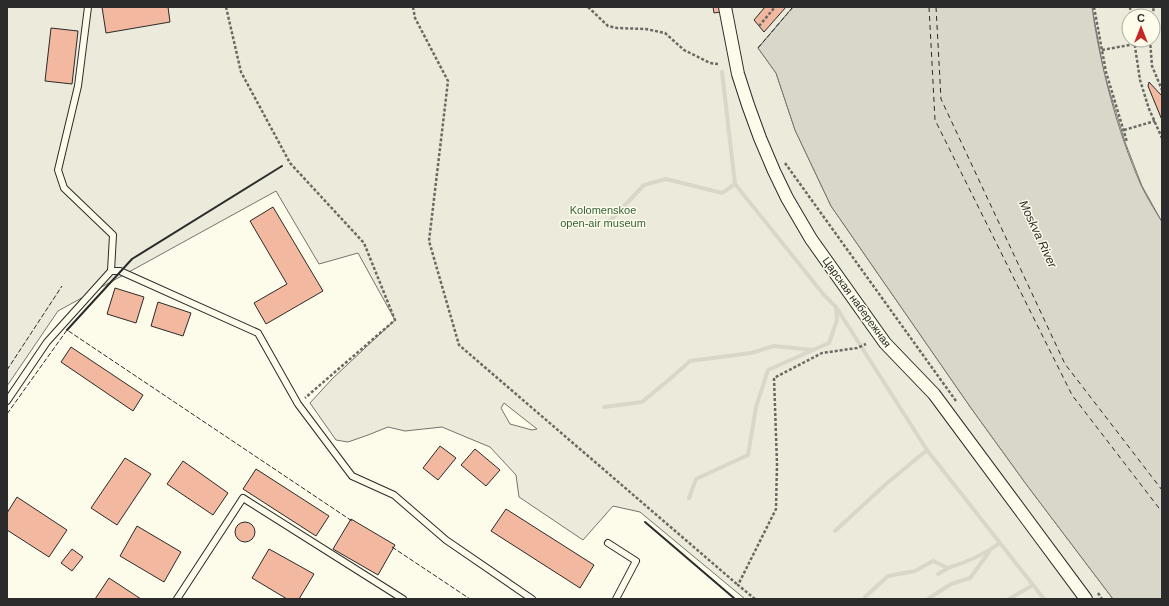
<svg xmlns="http://www.w3.org/2000/svg" width="1169" height="606" font-family="Helvetica,sans-serif">
<rect width="100%" height="100%" fill="#fdfbea"/>
<g fill="#ecebdb" stroke="#74746e" fill-rule="evenodd">
<path d="M 7,7 L 793,7 L 758,48 L 776,73 L 795,130 L 831,206 L 971,408 L 1026,484 L 1113,599 L 745,599 L 640,512 L 613,506 L 583,540 L 519,497 L 516,475 L 490,447 L 442,427 L 405,431 L 388,427 L 368,435 L 348,442 L 336,440 L 310,403 L 332,379 L 395,320 L 358,253 L 319,264 L 276,191 L 58,311 L 7,386 ZM 504,403 L 537,429 L 532,430 L 510,424 L 501,408 Z"/>
<path d="M 1092,7 L 1162,7 L 1162,222 L 1142,186 L 1125,142 L 1104,73 ZM 1129,16 L 1153,16 L 1153,40 L 1129,40 Z"/>
</g>
<path fill="#d8d7c9" stroke="#74746e" d="M 793,7 L 1092,7 C 1100,65 1117,131 1141,185 C 1147,198 1155,210 1162,222 L 1162,599 L 1113,599 L 1026,484 L 971,408 L 831,206 L 795,130 L 776,73 L 758,48 Z"/>
<g fill="none" stroke-linecap="round" stroke-linejoin="round">
<g stroke="#d8d7c9" stroke-width="4">
<path d="M 722,72 L 735,184 L 824,295 L 836,307 L 927,450 L 1044,599"/>
<path d="M 607,224 L 644,185 L 666,179 L 722,193 L 735,184"/>
<path d="M 604,407 L 642,402 L 671,378 L 690,361 L 751,353 L 774,346 L 813,350 L 829,343 L 837,320 L 836,308"/>
<path d="M 689,498 L 696,479 L 748,455 L 756,407 L 768,370 L 813,350"/>
<path d="M 835,531 L 886,484 L 927,450"/>
<path d="M 938,574 L 948,568"/>
<path d="M 865,597 L 888,576 L 915,571 L 933,561 L 948,568 C 967,562 984,555 1000,543"/>
<path d="M 928,599 L 951,584 L 970,578 L 989,552"/>
<path d="M 1009,599 L 1033,585"/>
</g>
<g stroke="#2b2b2b" stroke-width="1" stroke-dasharray="5 4" stroke-linecap="butt">
<path d="M 929,7 L 935,120 L 1072,395 L 1162,512"/>
<path d="M 936,7 L 941,99 L 1065,364 L 1162,490"/>
</g>
</g>
<g fill="#f2b8a0" stroke="#2b2b2b">
<path d="M 102,7 L 168,7 L 170,22 L 106,33 Z"/>
<path d="M 713,7 L 719,7 L 720,12 L 714,13 Z"/>
<path d="M 765,7 L 786,7 L 764,32 L 754,20 Z"/>
<path d="M 51,28 L 78,31 L 72,84 L 45,81 Z"/>
<path d="M 1149,82 L 1162,96 L 1162,120 L 1148,86 Z"/>
<path d="M 273,207 L 323,291 L 266,324 L 254,303 L 287,284 L 250,221 Z"/>
<path d="M 115,288 L 144,297 L 136,323 L 107,314 Z"/>
<path d="M 158,302 L 191,313 L 183,336 L 151,326 Z"/>
<path d="M 71,347 L 143,395 L 133,411 L 61,362 Z"/>
<path d="M 440,446 L 456,458 L 438,480 L 423,468 Z"/>
<path d="M 475,449 L 500,470 L 486,486 L 461,465 Z"/>
<path d="M 125,458 L 151,474 L 117,525 L 91,508 Z"/>
<path d="M 183,461 L 228,493 L 213,515 L 167,484 Z"/>
<path d="M 256,469 L 329,516 L 316,536 L 243,489 Z"/>
<path d="M 17,497 L 67,530 L 49,557 L 7,530 L 7,513 Z"/>
<path d="M 506,509 L 594,565 L 580,588 L 491,531 Z"/>
<path d="M 351,519 L 395,545 L 378,575 L 333,549 Z"/>
<circle cx="245" cy="532" r="10"/>
<path d="M 137,526 L 181,552 L 164,582 L 120,556 Z"/>
<path d="M 72,549 L 83,557 L 72,571 L 61,563 Z"/>
<path d="M 269,549 L 314,574 L 299,599 L 287,599 L 252,578 Z"/>
<path d="M 109,578 L 141,599 L 95,599 Z"/>
</g>
<g fill="none" stroke-linecap="round" stroke-linejoin="round">
<defs>
<g id="lane">
<path d="M 111,271 L 120,271 L 258,333 L 298,404 L 352,476 L 394,495 L 446,540 L 532,599"/>
<path d="M 7,401 L 47,342 L 111,271 L 113,235 L 64,188 L 58,170 L 78,86 L 88,7"/>
<path d="M 608,543 L 636,561 L 616,599"/>
<path d="M 177,599 L 243,498 L 403,599"/>
</g>
<path id="street" d="M 725,7 L 738,74 L 748,105 L 760,138 L 774,171 L 787,198 L 811,239 L 885,343 L 934,394 L 1086,599"/>
</defs>
<use href="#lane" stroke="#2b2b2b" stroke-width="8"/>
<use href="#street" stroke="#2b2b2b" stroke-width="14"/>
<g stroke="#6a6964" stroke-width="2.5" stroke-dasharray="3 2" stroke-linecap="butt">
<path d="M 226,7 L 241,72 L 290,163 L 364,243 L 395,320 L 305,398"/>
<path d="M 413,7 L 415,18 L 448,81 L 429,241 L 459,345 L 738,585"/>
<path d="M 588,7 L 608,26 L 617,28 L 646,29 L 665,33 L 684,50 L 710,63 L 718,64"/>
<path d="M 1094,7 L 1106,72 L 1127,142"/>
<path d="M 1130,7 L 1131,16"/>
<path d="M 1152,16 L 1154,7"/>
<path d="M 759,26 L 775,7"/>
<path d="M 1134,40 L 1140,80 L 1149,109 L 1162,138"/>
<path d="M 1150,40 L 1152,66 L 1162,90"/>
<path d="M 1102,50 L 1135,44"/>
<path d="M 1124,130 L 1155,121"/>
<path d="M 785,163 L 956,401"/>
<path d="M 1098,593 L 1102,599"/>
<path d="M 755,599 L 738,585 L 776,509 L 777,464 L 774,378 L 822,353 L 857,348 L 866,344"/>
</g>
<use href="#lane" stroke="#fdfbea" stroke-width="6"/>
<use href="#street" stroke="#fdfbea" stroke-width="12"/>
<g stroke="#2b2b2b" stroke-width="1" stroke-dasharray="5 2" stroke-linecap="butt">
<path d="M 758,48 L 793,7"/>
<path d="M 7,370 L 62,286"/>
<path d="M 7,414 L 67,330 L 352,521"/>
<path d="M 392,547 L 470,599"/>
</g>
<g stroke="#2b2b2b" stroke-width="2">
<path d="M 67,330 L 132,259 L 282,166"/>
<path d="M 645,522 L 735,599"/>
</g>
</g>
<g text-anchor="middle" dominant-baseline="central" stroke-width="3" stroke-linejoin="round" paint-order="stroke">
<g font-size="11" fill="#34623c" stroke="#fdfbea">
<text x="603" y="210">Kolomenskoe<tspan x="603" dy="13">open-air museum</tspan></text>
</g>
<g font-size="11" fill="#2b2b2b" stroke="#fdfbea">
<text transform="translate(857 302) rotate(54)">Царская набережная</text>
</g>
<g font-size="12" font-style="italic" fill="#2b2b2b" stroke="#fdfbea">
<text transform="translate(1038 234) rotate(65)">Moskva River</text>
</g>
</g>
<rect width="1169" height="606" fill="none" stroke="#2b2b2b" stroke-width="16"/>
<g transform="translate(1141 28)"><circle r="19" fill="#fdfbea" stroke="#a9a89e"/>
<path d="M0-3L7 15L0 10L-7 15Z" fill="#c62828"/>
<text y="-6" font-size="11" font-weight="bold" text-anchor="middle" fill="#2b2b2b">С</text>
</g>
</svg>
